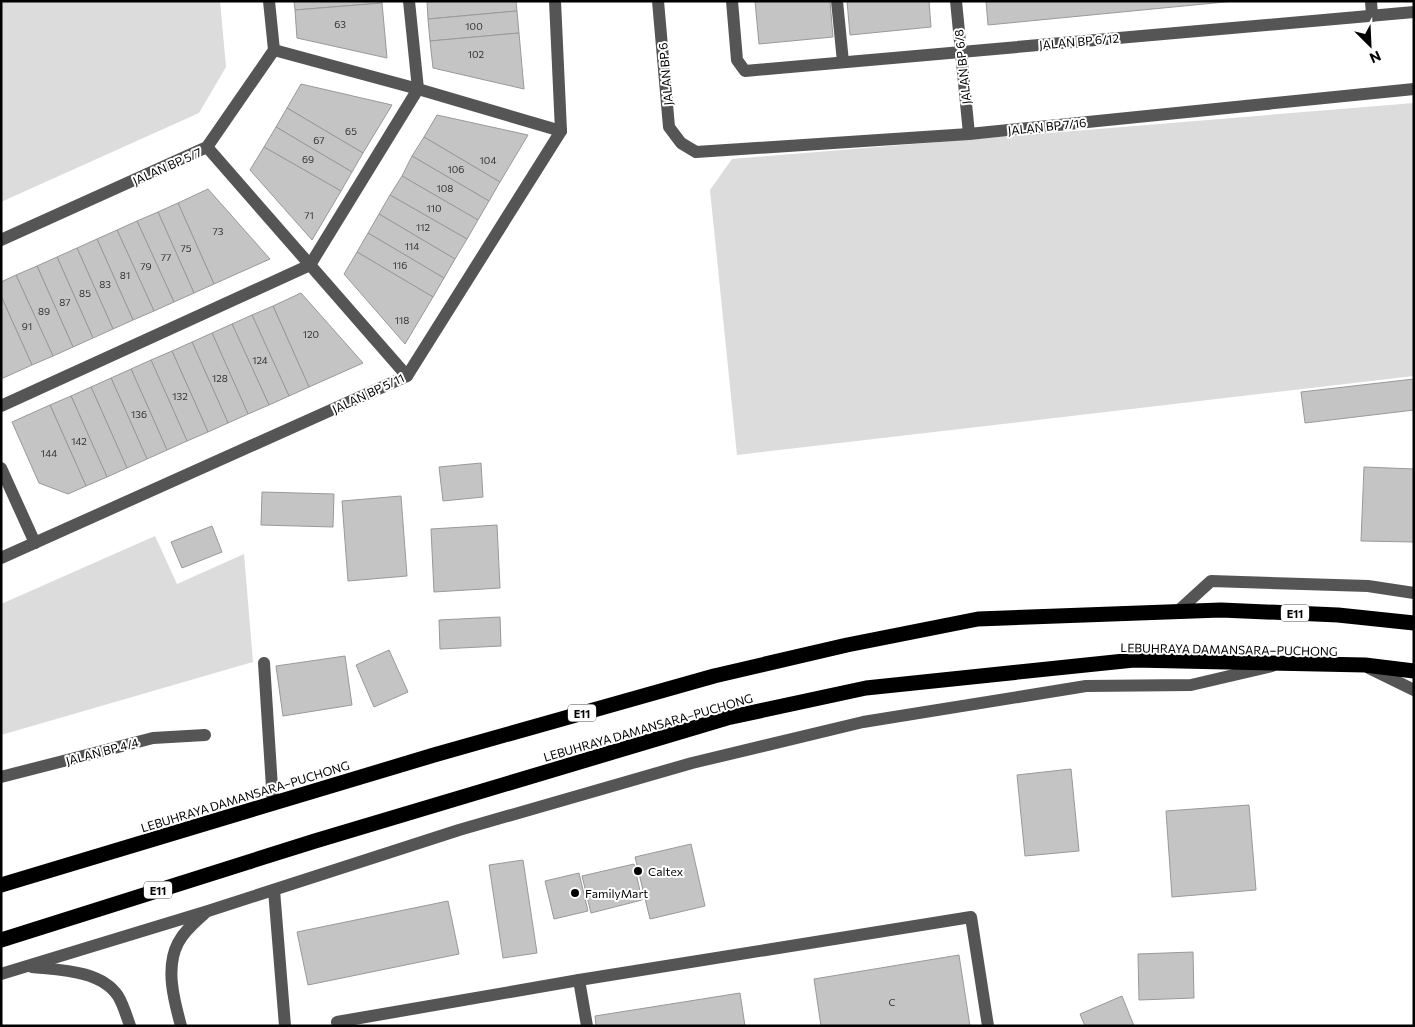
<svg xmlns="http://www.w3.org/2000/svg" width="1415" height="1027" font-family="Commissioner,sans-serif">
<rect width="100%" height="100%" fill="#fff"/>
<g fill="#dcdcdc">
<path d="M 1,1 L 220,1 L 226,67 L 199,113 L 1,202 Z"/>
<path d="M 1414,103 L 1414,376 L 737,455 L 710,190 L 732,159 Z"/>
<path d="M 155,536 L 177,584 L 244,554 L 253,662 L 1,735 L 1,604 Z"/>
</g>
<g fill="#c4c4c4" stroke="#999">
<path d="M 294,1 L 382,1 L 382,3 L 295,10 Z"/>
<path d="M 427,1 L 516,1 L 517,11 L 428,19 Z"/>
<path d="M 755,1 L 830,1 L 833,37 L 759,44 Z"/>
<path d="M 847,1 L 929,1 L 931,27 L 850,35 Z"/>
<path d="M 986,1 L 1235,1 L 988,25 Z"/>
<path d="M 382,3 L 387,58 L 297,38 L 295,10 Z"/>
<path d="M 517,11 L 519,33 L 430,41 L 428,19 Z"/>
<path d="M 519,33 L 524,89 L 433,68 L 430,41 Z"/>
<path d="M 301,84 L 392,105 L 363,153 L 287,108 Z"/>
<path d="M 287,108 L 363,153 L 352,172 L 276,127 Z"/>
<path d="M 437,115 L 528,135 L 500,182 L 424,137 Z"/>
<path d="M 276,127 L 352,172 L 341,191 L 264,147 Z"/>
<path d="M 424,137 L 500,182 L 489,201 L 412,156 Z"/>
<path d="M 264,147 L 341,191 L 312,240 L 250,170 Z"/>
<path d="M 412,156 L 489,201 L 478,220 L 402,176 Z"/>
<path d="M 402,176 L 478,220 L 467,239 L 390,195 Z"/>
<path d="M 208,189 L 270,259 L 214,284 L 178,203 Z"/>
<path d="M 390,195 L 467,239 L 455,259 L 379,214 Z"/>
<path d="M 178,203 L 214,284 L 194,293 L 158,212 Z"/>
<path d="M 158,212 L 194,293 L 174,302 L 137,221 Z"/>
<path d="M 379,214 L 455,259 L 444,278 L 368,233 Z"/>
<path d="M 137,221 L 174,302 L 154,311 L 117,230 Z"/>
<path d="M 117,230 L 154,311 L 133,320 L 97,239 Z"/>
<path d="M 368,233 L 444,278 L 433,297 L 357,252 Z"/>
<path d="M 97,239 L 133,320 L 113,329 L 77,248 Z"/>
<path d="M 77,248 L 113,329 L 93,338 L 57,257 Z"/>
<path d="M 357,252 L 433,297 L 405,344 L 344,274 Z"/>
<path d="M 57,257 L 93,338 L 73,347 L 37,266 Z"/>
<path d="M 37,266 L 73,347 L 53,356 L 16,275 Z"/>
<path d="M 16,275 L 53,356 L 32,365 L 1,296 L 1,282 Z"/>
<path d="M 301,293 L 363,363 L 309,387 L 273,306 Z"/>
<path d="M 1,296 L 32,365 L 1,379 Z"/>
<path d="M 273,306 L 309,387 L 289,396 L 252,315 Z"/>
<path d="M 252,315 L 289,396 L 269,405 L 232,324 Z"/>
<path d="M 232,324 L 269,405 L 248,414 L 212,333 Z"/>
<path d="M 212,333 L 248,414 L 228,423 L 192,342 Z"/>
<path d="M 192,342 L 228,423 L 208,432 L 172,351 Z"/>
<path d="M 172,351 L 208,432 L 187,441 L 151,360 Z"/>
<path d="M 151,360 L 187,441 L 167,450 L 131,369 Z"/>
<path d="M 131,369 L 167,450 L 147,459 L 111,378 Z"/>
<path d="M 111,378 L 147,459 L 127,468 L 91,387 Z"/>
<path d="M 1414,379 L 1414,410 L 1305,423 L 1301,392 Z"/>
<path d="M 91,387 L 127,468 L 107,477 L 71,396 Z"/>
<path d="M 71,396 L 107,477 L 86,486 L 50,405 Z"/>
<path d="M 50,405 L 86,486 L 68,494 L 39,483 L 12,422 Z"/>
<path d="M 481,463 L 483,497 L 443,501 L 439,467 Z"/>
<path d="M 1364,467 L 1414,469 L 1414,542 L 1361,541 Z"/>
<path d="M 262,492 L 334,494 L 333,527 L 261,525 Z"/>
<path d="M 401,496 L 407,576 L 348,581 L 342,501 Z"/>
<path d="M 497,525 L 500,588 L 434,592 L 431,529 Z"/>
<path d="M 212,526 L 222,552 L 182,568 L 171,542 Z"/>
<path d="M 500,617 L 501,646 L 440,649 L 439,620 Z"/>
<path d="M 389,650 L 408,692 L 374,707 L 356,665 Z"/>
<path d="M 345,656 L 352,705 L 283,716 L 276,666 Z"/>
<path d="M 1071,769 L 1079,851 L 1025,856 L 1017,775 Z"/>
<path d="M 1249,805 L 1256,890 L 1172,897 L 1166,811 Z"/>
<path d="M 691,844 L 705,906 L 650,919 L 635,857 Z"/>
<path d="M 523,860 L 537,953 L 503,958 L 489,865 Z"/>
<path d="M 634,864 L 642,900 L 591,913 L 582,876 Z"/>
<path d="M 579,873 L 588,911 L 554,919 L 545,881 Z"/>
<path d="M 448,901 L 459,954 L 308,985 L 297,932 Z"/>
<path d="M 1193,952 L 1194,998 L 1139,1000 L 1138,954 Z"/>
<path d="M 959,955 L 970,1026 L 821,1026 L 814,979 Z"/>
<path d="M 740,993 L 745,1026 L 596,1026 L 595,1016 Z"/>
<path d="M 1122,996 L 1134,1026 L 1085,1026 L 1080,1014 Z"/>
</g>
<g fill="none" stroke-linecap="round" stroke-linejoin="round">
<g stroke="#555" stroke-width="12">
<path d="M 658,1 L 669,127 L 681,143 L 696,152 L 969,134 L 1414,89"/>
<path d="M 732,1 L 737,60 L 745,71 L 1414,12"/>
<path d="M 837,1 L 843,62"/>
<path d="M 956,1 L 969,134"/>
<path d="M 1371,1 L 1372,16"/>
<path d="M 274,50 L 418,89 L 561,131"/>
<path d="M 207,147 L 407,376"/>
<path d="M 1,240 L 207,147 L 274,50 L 269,1"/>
<path d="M 1,406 L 310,265 L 418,89 L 409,1"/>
<path d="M 1,468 L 35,543"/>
<path d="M 1,558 L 407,376 L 561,131 L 555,1"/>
<path d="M 1177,612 L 1211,581 L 1368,586 L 1414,593"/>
<path d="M 264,663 L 273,803"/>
<path d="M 1369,668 L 1414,690"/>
<path d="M 1,777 L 153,738 L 205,735"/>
<path d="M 274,890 L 285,1026"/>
<path d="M 32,967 C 59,970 101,970 118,996 C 123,1004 127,1017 130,1026"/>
<path d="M 1,974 L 208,911 L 459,830 L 692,763 L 863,722 L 1086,686 L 1191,685 L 1272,666"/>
<path d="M 579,980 L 587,1026"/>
<path d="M 181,1026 C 174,1000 165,968 178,943 C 184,931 195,922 204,914"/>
<path d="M 338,1026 L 337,1022 L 579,980 L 971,917 L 988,1026"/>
</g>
<g stroke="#000" stroke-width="15">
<path d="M 1,885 L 434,755 L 714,676 L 847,645 L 978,619 L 1221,610 L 1338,615 L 1414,623"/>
<path d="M 1,940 L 315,841 L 727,718 L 866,688 L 1134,660 L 1365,665 L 1414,671"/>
</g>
</g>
<g fill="#000" stroke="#fff" stroke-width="2">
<circle cx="638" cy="871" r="5"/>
<circle cx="575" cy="893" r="5"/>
</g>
<g text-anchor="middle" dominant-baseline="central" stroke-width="4" stroke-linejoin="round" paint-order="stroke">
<g font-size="10" fill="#313131">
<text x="340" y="24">63</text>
<text x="474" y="26">100</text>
<text x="476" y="54">102</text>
<text x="351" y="131">65</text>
<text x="319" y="140">67</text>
<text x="308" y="159">69</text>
<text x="488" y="160">104</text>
<text x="456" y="169">106</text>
<text x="445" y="188">108</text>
<text x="434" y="208">110</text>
<text x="309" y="215">71</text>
<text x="423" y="227">112</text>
<text x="218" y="231">73</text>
<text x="412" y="246">114</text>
<text x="186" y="248">75</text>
<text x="166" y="257">77</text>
<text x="400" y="265">116</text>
<text x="146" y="266">79</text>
<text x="125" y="275">81</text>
<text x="105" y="284">83</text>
<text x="85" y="293">85</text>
<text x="65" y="302">87</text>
<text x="44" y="311">89</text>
<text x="402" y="320">118</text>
<text x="27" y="326">91</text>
<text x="311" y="334">120</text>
<text x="260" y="360">124</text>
<text x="220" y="378">128</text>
<text x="180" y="396">132</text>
<text x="139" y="414">136</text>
<text x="79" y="441">142</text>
<text x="49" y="453">144</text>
<text x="892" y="1002">C</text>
</g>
<g fill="#fff" stroke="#4c4c4c" stroke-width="1">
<rect x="1281" y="604.5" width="28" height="17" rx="4"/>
<rect x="568" y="704.5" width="28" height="17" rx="4"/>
<rect x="144" y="881.5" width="28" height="17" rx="4"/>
</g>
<g font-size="11" font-weight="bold" fill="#000">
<text x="1295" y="613">E11</text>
<text x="582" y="713">E11</text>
<text x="158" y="890">E11</text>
</g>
<g font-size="12" fill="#000" stroke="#fff">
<text transform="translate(1079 41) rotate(-5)">JALAN BP 6/12</text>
<text transform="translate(962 67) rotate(-96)">JALAN BP 6/8</text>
<text transform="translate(665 74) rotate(-95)">JALAN BP 6</text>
<text transform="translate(1047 126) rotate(-6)">JALAN BP 7/16</text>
<text transform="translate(167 166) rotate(-24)">JALAN BP 5/7</text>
<text transform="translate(368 393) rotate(-25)">JALAN BP 5/11</text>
<text transform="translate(1229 649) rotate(1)">LEBUHRAYA DAMANSARA–PUCHONG</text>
<text transform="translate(648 727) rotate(-16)">LEBUHRAYA DAMANSARA–PUCHONG</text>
<text transform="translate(102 751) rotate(-15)">JALAN BP 4/4</text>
<text transform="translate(245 796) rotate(-17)">LEBUHRAYA DAMANSARA–PUCHONG</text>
</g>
<g font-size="12" fill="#000" stroke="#fff" text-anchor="start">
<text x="648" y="871">Caltex</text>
<text x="585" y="893">FamilyMart</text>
</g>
</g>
<rect width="1415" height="1027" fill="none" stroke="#000000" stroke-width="5"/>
<g transform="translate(1370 45) rotate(156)" stroke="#ffffff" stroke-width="4" paint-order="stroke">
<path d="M0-4L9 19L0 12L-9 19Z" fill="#000000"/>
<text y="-8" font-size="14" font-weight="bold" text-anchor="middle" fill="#000000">N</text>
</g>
</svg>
